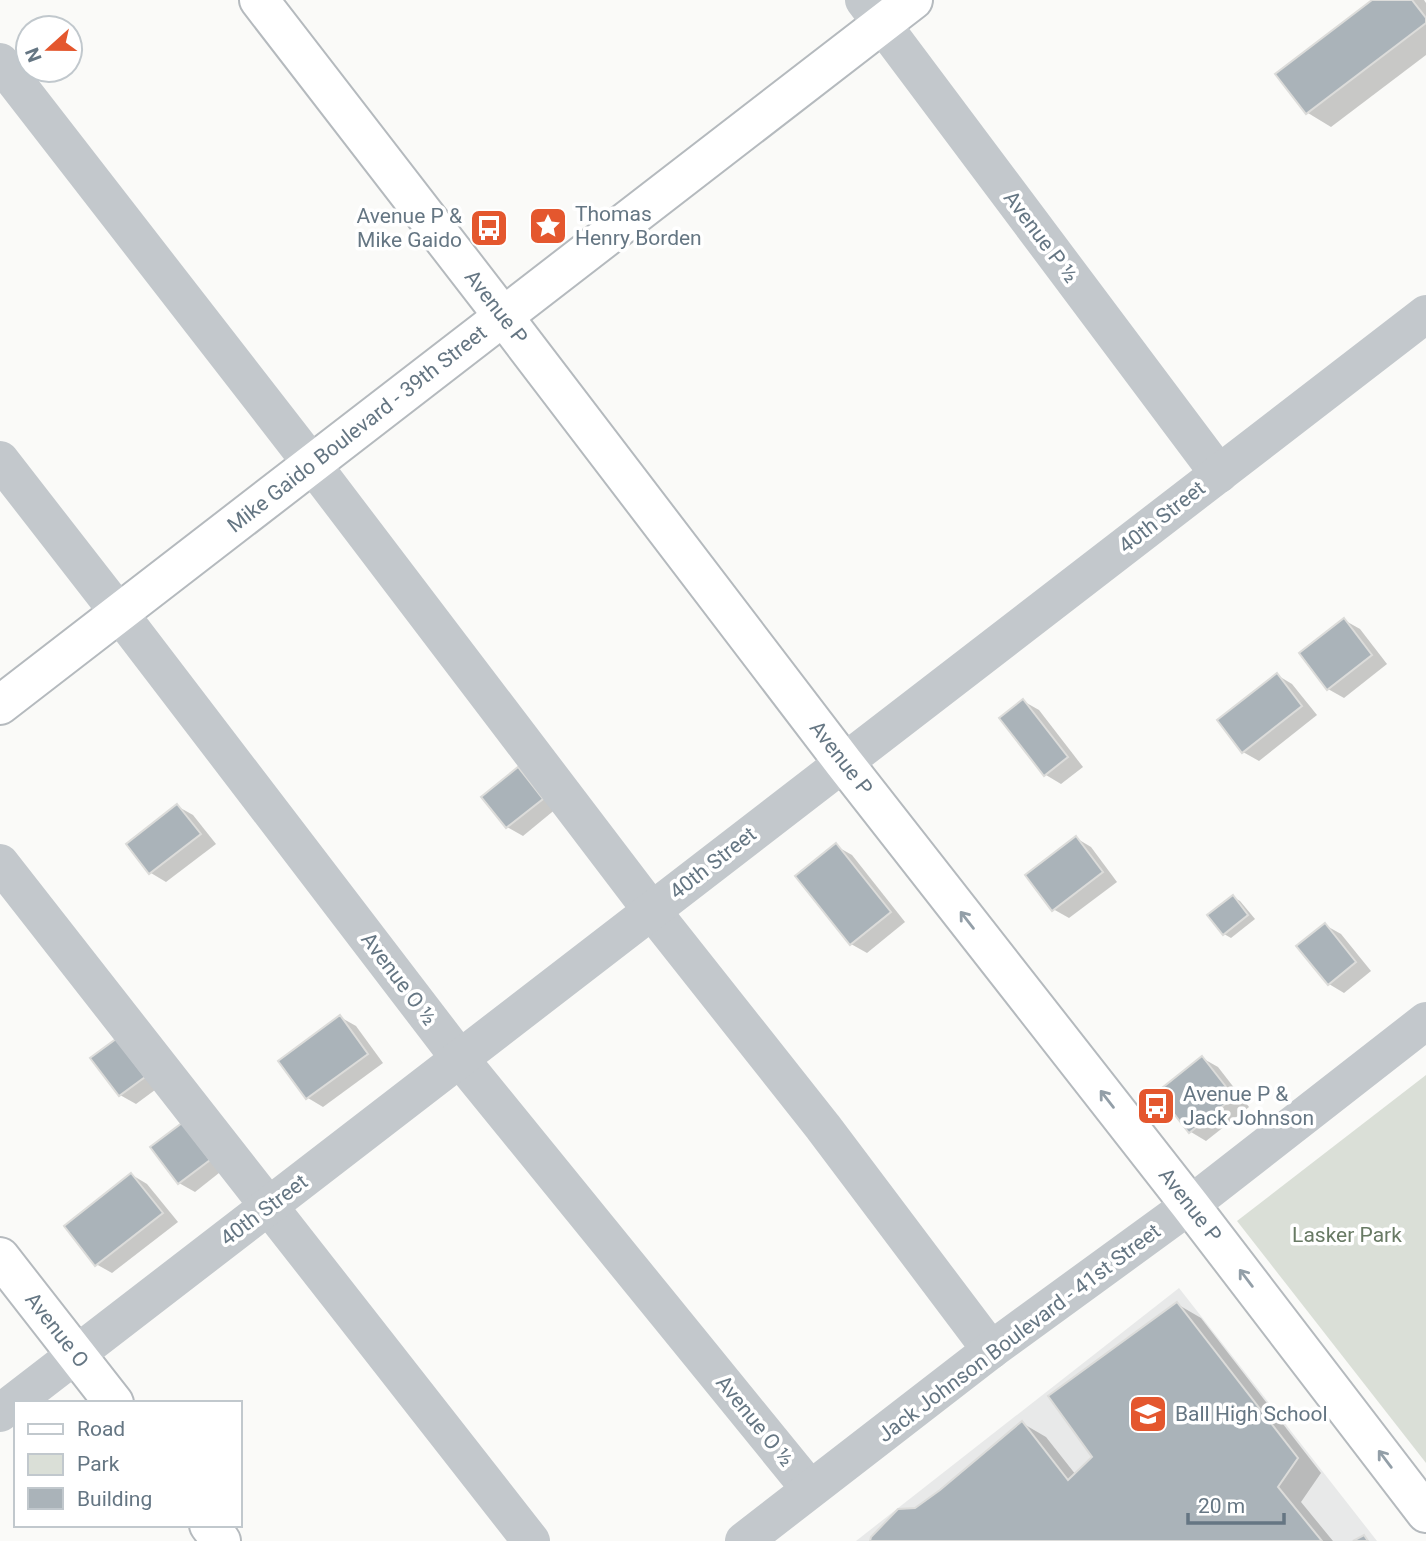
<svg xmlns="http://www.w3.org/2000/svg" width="1426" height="1541" font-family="Roboto,sans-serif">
<rect width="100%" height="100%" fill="#fafaf8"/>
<path fill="#e8e9e9" d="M 1179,1288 L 1377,1541 L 856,1541 Z"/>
<path fill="#dadfd7" d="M 1426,1075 L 1426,1463 L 1237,1221 Z"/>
<g fill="#0003">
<path d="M 1375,0 L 1424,0 L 1426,3 L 1426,55 L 1331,127 L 1308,113 L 1278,74 Z"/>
<path d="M 1344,620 L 1360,629 L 1387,664 L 1344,698 L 1328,689 Z"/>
<path d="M 1277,675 L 1292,684 L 1317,715 L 1259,761 L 1243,752 Z"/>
<path d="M 1023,701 L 1039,710 L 1083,767 L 1061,784 L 1046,775 Z"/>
<path d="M 518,769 L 534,779 L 557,808 L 523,836 L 507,827 Z"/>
<path d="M 177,806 L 193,815 L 216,844 L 166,882 L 151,873 L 128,844 Z"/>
<path d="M 1076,838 L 1091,847 L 1117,882 L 1069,918 L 1053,909 Z"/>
<path d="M 836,846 L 852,855 L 905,922 L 867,953 L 851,944 Z"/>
<path d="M 1233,897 L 1240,901 L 1255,919 L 1231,938 L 1224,934 Z"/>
<path d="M 1325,925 L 1341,934 L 1371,971 L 1344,993 L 1329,984 Z"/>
<path d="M 340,1017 L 356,1026 L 383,1063 L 323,1107 L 308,1098 L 280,1062 Z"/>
<path d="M 116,1041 L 159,1087 L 136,1104 L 120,1095 Z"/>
<path d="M 1202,1058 L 1218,1067 L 1249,1107 L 1206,1141 L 1191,1132 Z"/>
<path d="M 197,1134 L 224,1169 L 195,1192 L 179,1183 Z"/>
<path d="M 132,1175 L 147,1184 L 178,1222 L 112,1273 L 96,1264 Z"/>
<path d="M 1177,1304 L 1201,1318 L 1321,1473 L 1301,1502 L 1333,1541 L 872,1541 L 916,1510 L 1022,1423 L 1046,1437 L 1076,1475 L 1094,1458 Z"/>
</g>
<g fill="#aab3b9" stroke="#dcdcda" stroke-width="2">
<path d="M 1372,0 L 1412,0 L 1426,18 L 1426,23 L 1306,114 L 1275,74 Z"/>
<path d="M 1344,618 L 1372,655 L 1327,690 L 1299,653 Z"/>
<path d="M 1277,673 L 1302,706 L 1242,753 L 1217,720 Z"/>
<path d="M 1023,699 L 1068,757 L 1044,776 L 999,718 Z"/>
<path d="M 518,767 L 543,799 L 506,828 L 481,797 Z"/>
<path d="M 177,804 L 201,834 L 149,874 L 126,844 Z"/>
<path d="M 1076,836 L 1103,872 L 1052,911 L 1025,875 Z"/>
<path d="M 836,843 L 891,912 L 850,945 L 795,876 Z"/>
<path d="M 1233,895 L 1248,915 L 1223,935 L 1207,915 Z"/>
<path d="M 1325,923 L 1356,962 L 1328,985 L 1296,946 Z"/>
<path d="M 340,1015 L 368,1054 L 306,1099 L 278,1061 Z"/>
<path d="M 116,1039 L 145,1077 L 119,1096 L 90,1058 Z"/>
<path d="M 1202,1056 L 1234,1097 L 1189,1133 L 1157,1092 Z"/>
<path d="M 182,1123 L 210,1160 L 178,1184 L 150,1147 Z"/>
<path d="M 131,1173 L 163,1213 L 95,1266 L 64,1226 Z"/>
<path d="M 1177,1302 L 1298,1458 L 1278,1487 L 1322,1541 L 870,1541 L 871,1537 L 898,1509 L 915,1508 L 940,1490 L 1022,1421 L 1068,1480 L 1092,1457 L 1048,1396 Z"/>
<path d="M 1364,1535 L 1368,1541 L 1353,1541 Z"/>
</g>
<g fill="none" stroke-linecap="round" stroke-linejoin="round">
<defs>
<g id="major">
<path d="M 259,0 L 503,316 L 844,763 L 1190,1205 L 1426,1513"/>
<path d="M 0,705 L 913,0"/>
<path d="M 0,1257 L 114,1403"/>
<path d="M 209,1525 L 221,1541"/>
</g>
</defs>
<use href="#major" stroke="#b5babe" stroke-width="42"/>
<g stroke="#c3c8cc" stroke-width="38">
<path d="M 864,0 L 1219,474"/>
<path d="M 0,62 L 312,464 L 652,911 L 823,1127 L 991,1350"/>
<path d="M 0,460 L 119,613 L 460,1059 L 810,1489"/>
<path d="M 0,863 L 531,1541"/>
<path d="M 0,1413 L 1426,314"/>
<path d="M 744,1541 L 991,1350 L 1190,1205 L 1426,1021"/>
</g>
<use href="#major" stroke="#fff" stroke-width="38"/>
</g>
<defs><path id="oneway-shaft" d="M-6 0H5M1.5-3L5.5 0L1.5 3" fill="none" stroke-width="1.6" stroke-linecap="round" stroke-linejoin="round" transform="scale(1.75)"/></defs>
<g stroke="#939fa8">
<use href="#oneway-shaft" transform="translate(967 920) rotate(-128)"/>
<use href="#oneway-shaft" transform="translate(1107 1099) rotate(-128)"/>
<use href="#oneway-shaft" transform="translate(1246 1278) rotate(-127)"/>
<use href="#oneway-shaft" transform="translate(1385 1459) rotate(-127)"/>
</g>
<defs>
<symbol id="sight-square" viewBox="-11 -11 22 22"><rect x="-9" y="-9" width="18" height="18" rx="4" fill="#e4572e" stroke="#fff"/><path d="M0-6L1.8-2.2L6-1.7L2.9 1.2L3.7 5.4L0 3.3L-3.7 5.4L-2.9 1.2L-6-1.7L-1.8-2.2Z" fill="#fff"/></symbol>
<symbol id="bus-square" viewBox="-11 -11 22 22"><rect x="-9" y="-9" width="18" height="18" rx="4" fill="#e4572e" stroke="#fff"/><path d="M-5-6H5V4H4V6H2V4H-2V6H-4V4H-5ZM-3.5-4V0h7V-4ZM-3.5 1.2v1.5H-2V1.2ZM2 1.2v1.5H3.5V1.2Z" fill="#fff"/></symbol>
<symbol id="school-square" viewBox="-11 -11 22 22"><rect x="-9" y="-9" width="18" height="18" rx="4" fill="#e4572e" stroke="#fff"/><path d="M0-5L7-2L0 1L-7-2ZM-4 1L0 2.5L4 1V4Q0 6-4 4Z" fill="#fff"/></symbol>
</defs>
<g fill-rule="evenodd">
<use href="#sight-square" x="526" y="204" width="44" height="44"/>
<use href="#bus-square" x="467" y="206" width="44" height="44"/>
<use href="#bus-square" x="1134" y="1084" width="44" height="44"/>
<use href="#school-square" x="1126" y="1392" width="44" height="44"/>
</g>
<g text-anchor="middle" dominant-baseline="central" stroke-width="7" stroke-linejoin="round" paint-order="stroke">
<g font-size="21" fill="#657683" stroke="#fff" text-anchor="start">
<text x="575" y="214">Thomas<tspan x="575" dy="24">Henry Borden</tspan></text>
<text x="462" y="216" text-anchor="end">Avenue P &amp;<tspan x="462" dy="24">Mike Gaido</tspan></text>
<text x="1183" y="1094">Avenue P &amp;<tspan x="1183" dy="24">Jack Johnson</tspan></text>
<text x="1175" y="1414">Ball High School</text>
</g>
<g font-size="21" fill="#657683" stroke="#fff">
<text transform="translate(1041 237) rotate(53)">Avenue P ½</text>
<text transform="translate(496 307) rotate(52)">Avenue P</text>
<text transform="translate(357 429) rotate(-38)">Mike Gaido Boulevard - 39th Street</text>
<text transform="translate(1162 517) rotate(-38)">40th Street</text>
<text transform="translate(841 758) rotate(52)">Avenue P</text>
<text transform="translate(713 863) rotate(-38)">40th Street</text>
<text transform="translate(399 979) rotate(53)">Avenue O ½</text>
<text transform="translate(1190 1205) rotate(52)">Avenue P</text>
<text transform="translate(264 1210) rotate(-37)">40th Street</text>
<text transform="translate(57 1330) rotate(52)">Avenue O</text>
<text transform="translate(1019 1333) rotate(-37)">Jack Johnson Boulevard - 41st Street</text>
<text transform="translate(755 1421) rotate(51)">Avenue O ½</text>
</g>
<g font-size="21" fill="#687a64" stroke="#fff">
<text x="1347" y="1235">Lasker Park</text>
</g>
</g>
<rect x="14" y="1401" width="228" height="126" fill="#ffffff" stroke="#c1c8cd" stroke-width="2"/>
<rect x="28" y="1424" width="35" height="10" fill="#ffffff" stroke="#c1c8cd" stroke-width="2"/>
<text x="77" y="1436" font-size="21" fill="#657683">Road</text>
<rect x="28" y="1454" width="35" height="21" fill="#dadfd7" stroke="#c1c8cd" stroke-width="2"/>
<text x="77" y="1471" font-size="21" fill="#657683">Park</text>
<rect x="28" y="1488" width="35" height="21" fill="#aab3b9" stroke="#c1c8cd" stroke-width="2"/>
<text x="77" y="1506" font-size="21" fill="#657683">Building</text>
<g transform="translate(49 49) rotate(249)"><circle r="33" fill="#ffffff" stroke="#c1c8cd" stroke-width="2"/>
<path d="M0-5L12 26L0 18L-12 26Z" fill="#e4572e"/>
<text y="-10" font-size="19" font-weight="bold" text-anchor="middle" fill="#657683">N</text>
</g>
<path d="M1188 1513v10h96v-10" fill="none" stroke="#657683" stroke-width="3.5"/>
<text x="1198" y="1513" font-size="21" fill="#657683" stroke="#ffffff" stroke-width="5" paint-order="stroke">20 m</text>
</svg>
